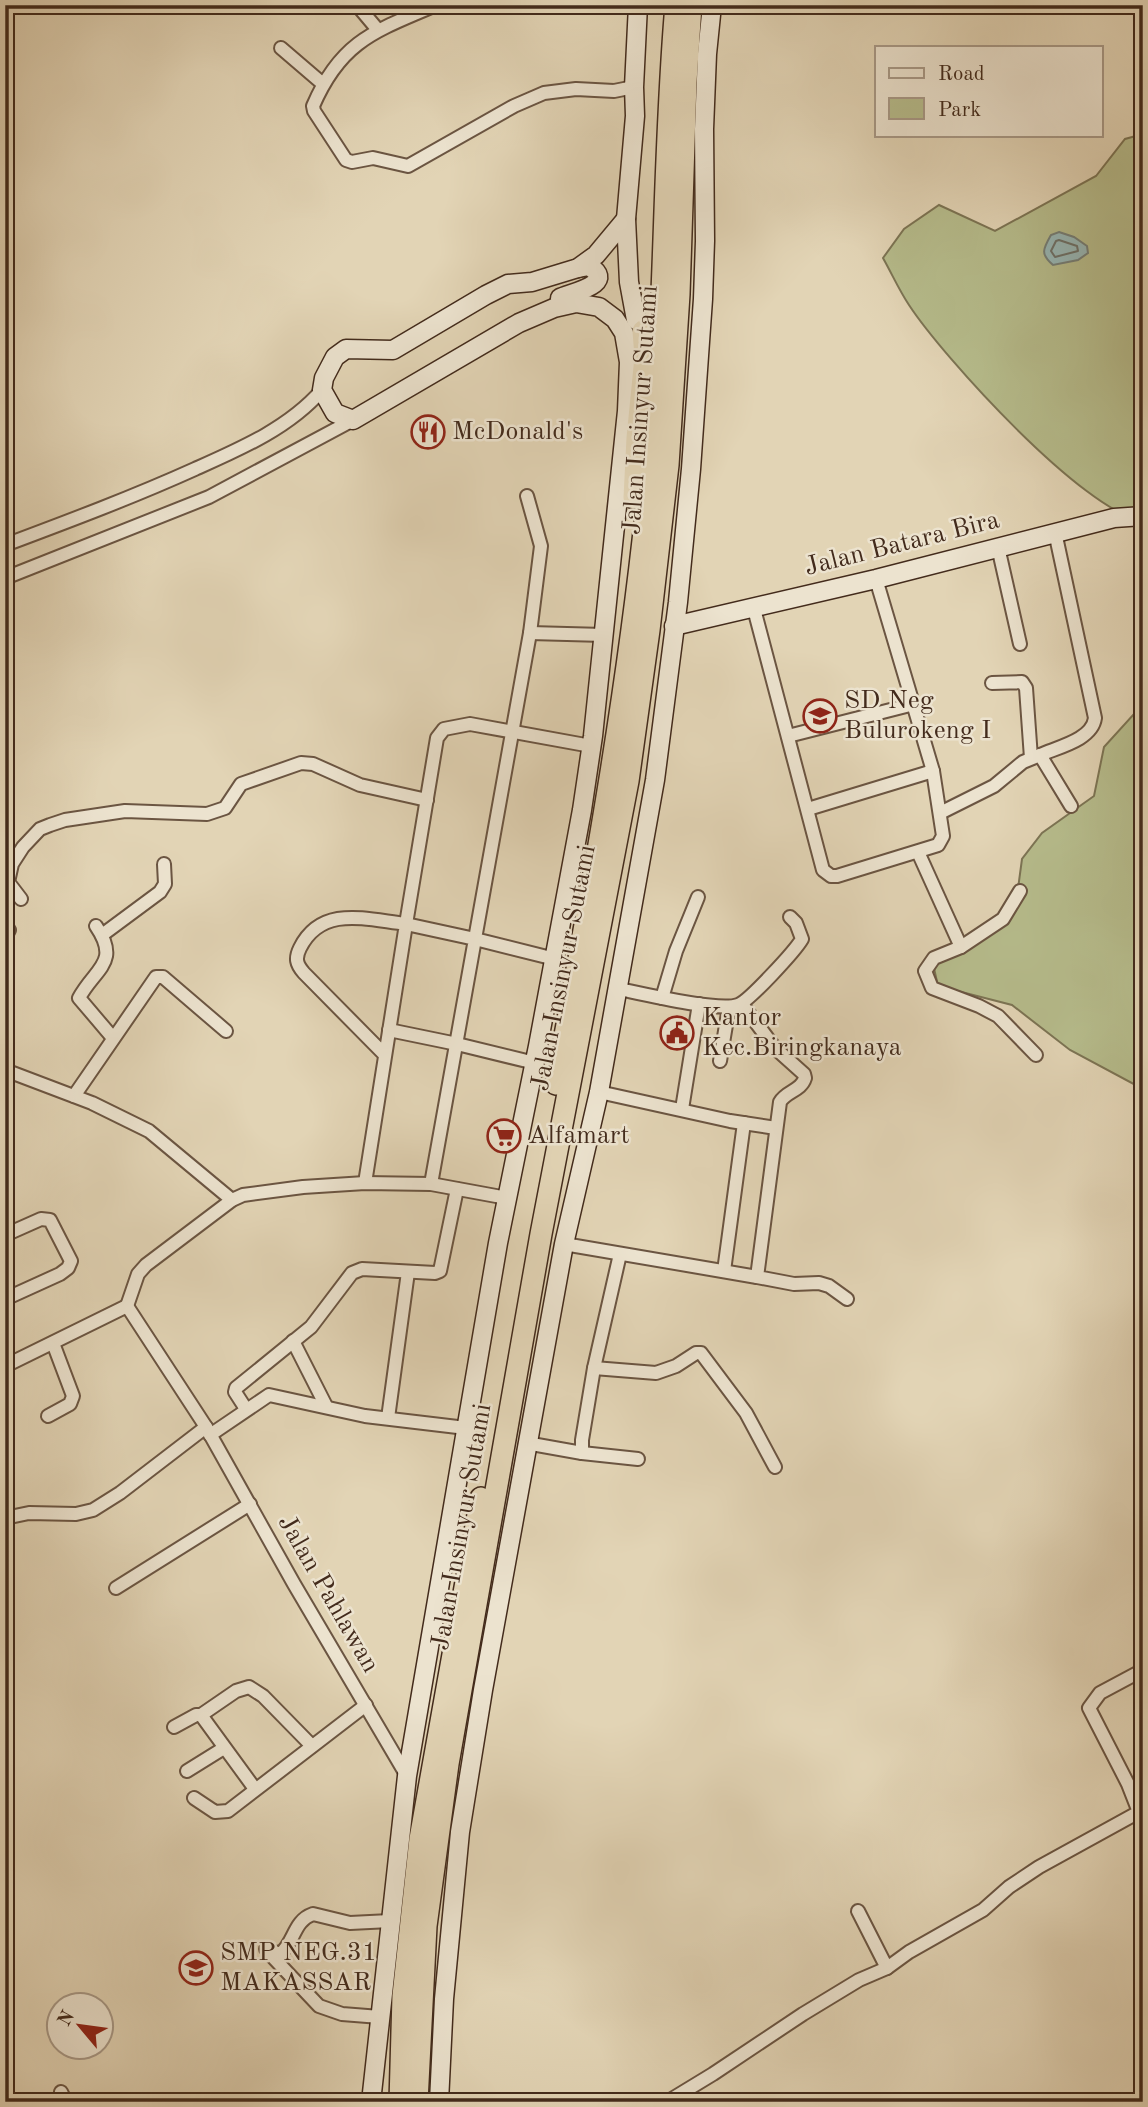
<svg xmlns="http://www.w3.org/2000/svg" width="1148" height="2107" font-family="'Old Standard TT',serif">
<rect width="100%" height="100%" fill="#e2d4b5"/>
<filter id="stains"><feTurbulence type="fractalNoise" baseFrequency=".00286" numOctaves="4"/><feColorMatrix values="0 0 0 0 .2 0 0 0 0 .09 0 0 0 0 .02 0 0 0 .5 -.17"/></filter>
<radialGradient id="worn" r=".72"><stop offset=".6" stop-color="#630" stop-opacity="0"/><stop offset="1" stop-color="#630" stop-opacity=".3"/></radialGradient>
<g fill="#b6bc8c" stroke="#7c7454" stroke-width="2">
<path d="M 1143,134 L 1143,521 C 1084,512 943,357 909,305 C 899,290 892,274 883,258 L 904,229 L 939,205 L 995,231 L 1096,176 L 1125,139 Z"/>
<path d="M 1143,704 L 1143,1089 L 1070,1050 L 1012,1005 L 938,986 L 933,964 L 1015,911 L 1022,859 L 1042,833 L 1094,796 L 1104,747 Z"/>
</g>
<path fill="#97b7b6" stroke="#757f78" stroke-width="2" d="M 1059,232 L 1074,237 L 1087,246 L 1088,253 L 1078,260 L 1053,265 C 1040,254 1043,249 1051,235 Z"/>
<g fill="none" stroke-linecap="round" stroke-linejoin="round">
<path stroke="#6d7169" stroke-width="2" d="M 1059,240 L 1077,246 L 1078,251 L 1055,257 L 1051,251 L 1056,241 Z"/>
<defs>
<g id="street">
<path d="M 357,5 L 378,30"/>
<path d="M 436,5 C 375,31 341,41 313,106 L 314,111 L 346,160 L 352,162 L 373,158 L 408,166 L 514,106 L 544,93 L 576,89 L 614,91 L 634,87"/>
<path d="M 281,48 L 323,84"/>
<path d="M 527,496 L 541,546 L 530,633 L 475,939 L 555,959"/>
<path d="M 1055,532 L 1095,718 C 1092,740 1058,747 1040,755 L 1071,806"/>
<path d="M 5,545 C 69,521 133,497 195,469 C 240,449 289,428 322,390"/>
<path d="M 998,547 L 1020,644"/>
<path d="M 5,578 L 209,497 L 353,420"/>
<path d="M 754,609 L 823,870 L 831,876 L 837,876 L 938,845 L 943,836 L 933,771 L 876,579"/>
<path d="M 530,633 L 604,635"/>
<path d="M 992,683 L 1022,682 L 1026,688 L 1031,758"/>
<path d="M 788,736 L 914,704"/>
<path d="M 808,809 L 933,771"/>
<path d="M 940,813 L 994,786 L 1023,762 L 1040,755"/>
<path d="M 918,852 L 961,947"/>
<path d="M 1020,891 L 1003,919 L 961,947 L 934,958 L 925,971 L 932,988 L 979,1006 L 998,1016 L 1036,1055"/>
<path d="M 21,899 L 8,882 L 12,864 L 23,847 L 40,829 L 50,825 L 65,820 L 125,811 L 207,814 L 225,808 L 241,784 L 301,763 L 313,764 L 360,785 L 427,800"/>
<path d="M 96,926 C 121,963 95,968 79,998 L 113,1038"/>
<path d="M 102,935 L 160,892 L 165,884 L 164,864"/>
<path d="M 5,938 L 9,930"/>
<path d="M 619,989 C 643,994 718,1012 738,1005 C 749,1001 795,951 802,939 L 796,923 L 790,917"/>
<path d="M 662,998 L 676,951 L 698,897"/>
<path d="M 742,1004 L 775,1048 L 804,1074 L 805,1078 C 801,1091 786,1091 780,1102 L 757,1277 L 794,1284 L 819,1283 L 829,1286 L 847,1299"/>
<path d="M 389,1030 L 457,1044 L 535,1063"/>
<path d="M 720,1061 L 729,1007"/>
<path d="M 5,1070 L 92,1103 L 149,1131 L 232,1200"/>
<path d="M 599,1092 L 730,1121 L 776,1128"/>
<path d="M 74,1096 L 156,977 L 163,977 L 226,1031"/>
<path d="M 682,1109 L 699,1004"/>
<path d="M 365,1183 L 406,924 C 368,920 322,904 300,948 C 295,958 296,964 304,973 L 385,1055"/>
<path d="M 431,1184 L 475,939 L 406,924 L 437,738 L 444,729 L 470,724 L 591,746"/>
<path d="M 5,1235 L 41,1219 L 50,1220 L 71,1261 L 68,1268 L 60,1274 L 5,1299"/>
<path d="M 564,1244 L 757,1277"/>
<path d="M 724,1271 L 744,1123"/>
<path d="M 127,1306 L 138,1274 L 146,1265 L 232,1200 L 243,1195 L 303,1187 L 365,1183 L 431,1184 L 507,1198"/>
<path d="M 127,1306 L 206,1427"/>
<path d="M 293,1341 L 326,1406"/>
<path d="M 5,1366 L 127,1306"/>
<path d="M 594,1368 L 656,1373 L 676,1366 L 696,1353 L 701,1353 L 746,1413 L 775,1467"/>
<path d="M 246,1409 L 235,1392 L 236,1388 L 311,1327 L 352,1273 L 362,1269 L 435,1273 L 440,1271 L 457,1189"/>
<path d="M 48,1416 L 70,1404 L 73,1396 L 53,1343"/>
<path d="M 388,1418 L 408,1272"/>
<path d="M 210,1435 L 269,1395 L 365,1416 L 466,1428"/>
<path d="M 526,1443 L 582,1453 L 582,1440 L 594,1368 L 620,1254"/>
<path d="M 582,1453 L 638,1459"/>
<path d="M 5,1518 L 29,1513 L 76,1514 L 93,1510 L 120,1493 L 206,1427 L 294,1584 L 407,1776"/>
<path d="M 116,1588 L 250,1504"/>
<path d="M 201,1715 L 236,1691 L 249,1687 L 263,1696 L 312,1746"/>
<path d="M 174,1727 L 196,1715 L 201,1715 L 255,1789"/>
<path d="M 187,1771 L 224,1748"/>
<path d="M 194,1798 L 215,1812 L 228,1811 L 366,1705"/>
<path d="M 858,1911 L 887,1968"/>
<path d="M 266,1949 L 280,1954 C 295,1942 293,1921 313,1914 L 350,1923 L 390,1921"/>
<path d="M 268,1952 L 319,2006 L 342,2014 L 380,2017"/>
<path d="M 61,2092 L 66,2102"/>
<path d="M 667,2102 L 713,2074 L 803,2014 L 859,1980 L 887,1968 L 909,1952 L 983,1910 L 1009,1887 L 1039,1867 L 1139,1812 L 1128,1784 L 1089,1708 L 1100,1693 L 1143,1670"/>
</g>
<g id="secondary">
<path d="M 560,298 C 570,293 618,284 589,266 L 578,268"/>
<path d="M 636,320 L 629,282 L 626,219 L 635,116 L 634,87 L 638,5"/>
<path d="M 674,626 L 876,579 L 1114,518 L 1143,516"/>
<path d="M 371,2102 L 407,1776 L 498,1243 L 538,1046 L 582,810 L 593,736 L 627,411 L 629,362 L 624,333 L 615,319 L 599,307 L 576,303 L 554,308 L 519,323 L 353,420 L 335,413 L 322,390 L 324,378 L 335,357 L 346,349 L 393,350 L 486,295 L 508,284 L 532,282 L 578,268 L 596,255 L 626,219"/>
<path d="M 439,2102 L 444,1999 L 460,1832 L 483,1690 L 564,1244 L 599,1092 L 655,780 L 678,602 L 691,469 L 703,299 L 705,241 L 704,129 L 707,54 L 712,5"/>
</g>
<g id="highway">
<path d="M 634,498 L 637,438 L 645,357 L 643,331"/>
<path d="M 556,1084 C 595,874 633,665 652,452 C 666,304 663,154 676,5"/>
<path d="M 400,2102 L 403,1996 L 420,1839 L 481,1498"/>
<path d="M 417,2102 L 426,1926 L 448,1764 L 541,1234 L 628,781 L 649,630 L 668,465 L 679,294 L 686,82 L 691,5"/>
</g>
</defs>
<use href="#street" stroke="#6b5542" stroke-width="16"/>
<use href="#secondary" stroke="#432b1c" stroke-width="21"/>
<use href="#highway" stroke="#432b1c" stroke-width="24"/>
<use href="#street" stroke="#ece3cf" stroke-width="12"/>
<use href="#secondary" stroke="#ece3cf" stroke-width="18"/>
<use href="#highway" stroke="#e2d4b5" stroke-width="21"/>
</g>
<defs>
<symbol id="restaurant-ring" viewBox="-11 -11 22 22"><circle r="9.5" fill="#ece3cf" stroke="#8f2418" stroke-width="1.5"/><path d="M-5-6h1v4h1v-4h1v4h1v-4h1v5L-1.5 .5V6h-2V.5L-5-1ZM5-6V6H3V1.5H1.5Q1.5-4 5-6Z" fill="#8f2418"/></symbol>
<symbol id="school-ring" viewBox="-11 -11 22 22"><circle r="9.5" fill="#ece3cf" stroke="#8f2418" stroke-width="1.5"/><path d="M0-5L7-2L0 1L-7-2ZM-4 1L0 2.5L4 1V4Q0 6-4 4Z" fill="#8f2418"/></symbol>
<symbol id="civic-ring" viewBox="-11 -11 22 22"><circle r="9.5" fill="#ece3cf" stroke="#8f2418" stroke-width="1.5"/><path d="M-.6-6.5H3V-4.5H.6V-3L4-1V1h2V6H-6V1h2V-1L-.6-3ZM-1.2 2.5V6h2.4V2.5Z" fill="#8f2418"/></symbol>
<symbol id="supermarket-ring" viewBox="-11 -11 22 22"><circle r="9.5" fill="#ece3cf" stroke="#8f2418" stroke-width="1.5"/><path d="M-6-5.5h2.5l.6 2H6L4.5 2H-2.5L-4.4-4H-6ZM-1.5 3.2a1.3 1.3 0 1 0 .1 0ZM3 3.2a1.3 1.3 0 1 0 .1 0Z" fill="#8f2418"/></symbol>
</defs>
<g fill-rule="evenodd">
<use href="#restaurant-ring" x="409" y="413" width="38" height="38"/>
<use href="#school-ring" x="801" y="697" width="38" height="38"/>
<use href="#civic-ring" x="658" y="1014" width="38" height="38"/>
<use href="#supermarket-ring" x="485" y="1117" width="38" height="38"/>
<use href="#school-ring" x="177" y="1949" width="38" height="38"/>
</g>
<g text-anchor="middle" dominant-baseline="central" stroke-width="5" stroke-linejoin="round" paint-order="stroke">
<g font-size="26" fill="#432b1c" stroke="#ece3cf">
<text transform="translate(641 410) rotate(-86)">Jalan Insinyur Sutami</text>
<text transform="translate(902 544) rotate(-14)">Jalan Batara Bira</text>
<text transform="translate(564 968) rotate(-79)">Jalan Insinyur Sutami</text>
<text transform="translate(462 1527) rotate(-80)">Jalan Insinyur Sutami</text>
<text transform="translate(328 1594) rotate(60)">Jalan Pahlawan</text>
</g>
<g font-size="26" fill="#432b1c" stroke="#ece3cf" text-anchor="start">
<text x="452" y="432">McDonald's</text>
<text x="844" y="701">SD Neg<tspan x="844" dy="30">Bulurokeng I</tspan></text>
<text x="702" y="1018">Kantor<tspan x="702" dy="30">Kec.Biringkanaya</tspan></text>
<text x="528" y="1136">Alfamart</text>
<text x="220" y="1953">SMP NEG.31<tspan x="220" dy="30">MAKASSAR</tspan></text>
</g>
</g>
<rect width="1148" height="2107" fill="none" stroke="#e2d4b5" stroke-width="28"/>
<rect x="7" y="7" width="1134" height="2093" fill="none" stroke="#432b1c" stroke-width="3.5"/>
<rect x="14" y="14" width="1120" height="2079" fill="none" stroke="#432b1c" stroke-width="2"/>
<rect x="875" y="46" width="228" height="91" fill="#ece3cf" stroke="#a89987" stroke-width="2"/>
<rect x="889" y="68" width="35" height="10" fill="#ece3cf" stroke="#a89987" stroke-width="2"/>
<text x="938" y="80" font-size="21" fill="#432b1c">Road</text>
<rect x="889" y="98" width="35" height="21" fill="#b6bc8c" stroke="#a89987" stroke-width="2"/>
<text x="938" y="116" font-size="21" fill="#432b1c">Park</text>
<g transform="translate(80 2026) rotate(299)"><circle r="33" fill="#ece3cf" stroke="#a89987" stroke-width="2"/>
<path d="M0-5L12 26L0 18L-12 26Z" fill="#8f2418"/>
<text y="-10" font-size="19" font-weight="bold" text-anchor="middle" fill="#432b1c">N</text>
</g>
<rect width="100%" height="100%" filter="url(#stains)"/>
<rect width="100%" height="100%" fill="url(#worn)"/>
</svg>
